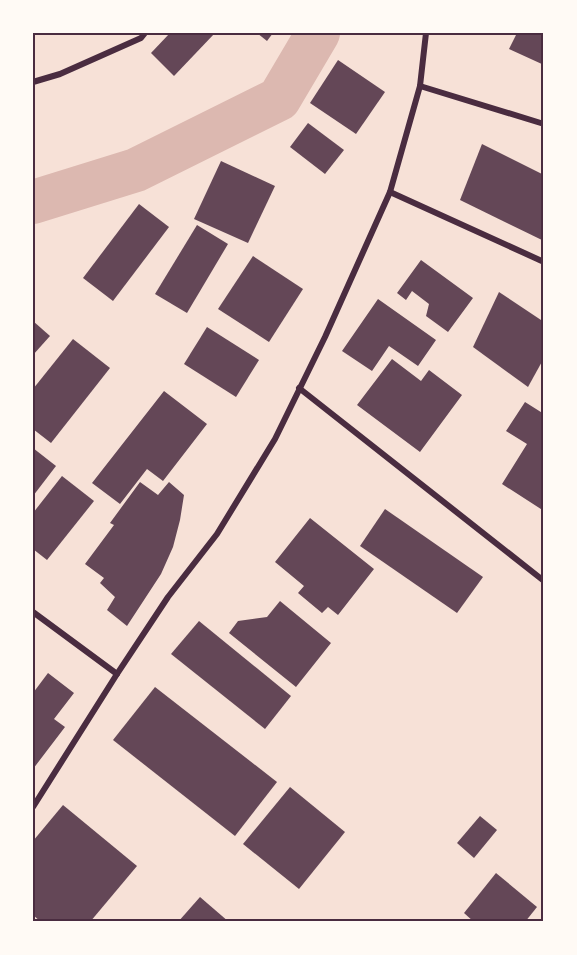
<svg xmlns="http://www.w3.org/2000/svg" width="577" height="955" font-family="'Roboto Condensed',sans-serif">
<rect width="100%" height="100%" fill="#f7e1d7"/>
<g fill="none" stroke-linecap="round" stroke-linejoin="round">
<path stroke="#dcb8b0" stroke-width="44" d="M 33,202 L 136,170 L 279,99 L 318,33"/>
</g>
<g fill="#644757">
<path d="M 170,33 L 215,33 L 174,76 L 151,53 Z"/>
<path d="M 257,33 L 273,33 L 267,41 Z"/>
<path d="M 517,33 L 544,33 L 544,65 L 509,49 Z"/>
<path d="M 338,60 L 385,92 L 356,134 L 310,103 Z"/>
<path d="M 308,123 L 344,150 L 325,174 L 290,147 Z"/>
<path d="M 482,144 L 544,175 L 544,241 L 460,200 Z"/>
<path d="M 221,161 L 275,186 L 248,243 L 194,219 Z"/>
<path d="M 139,204 L 169,227 L 113,301 L 83,278 Z"/>
<path d="M 197,225 L 228,244 L 187,313 L 155,294 Z"/>
<path d="M 253,256 L 303,289 L 269,342 L 218,309 Z"/>
<path d="M 421,260 L 473,298 L 448,332 L 426,316 L 429,304 L 412,291 L 406,300 L 397,293 Z"/>
<path d="M 499,292 L 544,322 L 544,358 L 528,387 L 473,347 Z"/>
<path d="M 378,299 L 436,340 L 418,366 L 389,346 L 372,371 L 342,351 Z"/>
<path d="M 33,321 L 50,336 L 33,355 Z"/>
<path d="M 207,327 L 259,360 L 236,397 L 184,364 Z"/>
<path d="M 73,339 L 110,368 L 51,443 L 33,429 L 33,389 Z"/>
<path d="M 392,359 L 421,381 L 429,370 L 462,395 L 420,452 L 357,405 Z"/>
<path d="M 164,391 L 207,424 L 163,481 L 147,469 L 120,504 L 92,483 Z"/>
<path d="M 525,402 L 544,414 L 544,511 L 502,484 L 527,444 L 506,431 Z"/>
<path d="M 33,448 L 56,466 L 33,496 Z"/>
<path d="M 62,476 L 94,501 L 47,560 L 33,549 L 33,513 Z"/>
<path d="M 140,482 L 158,495 L 169,482 L 184,495 L 180,520 L 173,547 L 161,574 L 127,626 L 107,610 L 115,597 L 100,583 L 104,578 L 85,564 L 114,525 L 110,523 Z"/>
<path d="M 385,509 L 483,577 L 457,613 L 360,546 Z"/>
<path d="M 310,518 L 374,569 L 338,615 L 328,607 L 322,613 L 298,593 L 304,586 L 275,562 Z"/>
<path d="M 280,601 L 331,643 L 296,687 L 229,633 L 238,621 L 267,617 Z"/>
<path d="M 199,621 L 291,696 L 265,729 L 171,654 Z"/>
<path d="M 48,673 L 74,693 L 54,719 L 65,727 L 33,769 L 33,693 Z"/>
<path d="M 155,687 L 277,782 L 235,836 L 113,740 Z"/>
<path d="M 290,787 L 345,832 L 299,889 L 243,844 Z"/>
<path d="M 63,805 L 137,866 L 90,922 L 41,922 L 33,915 L 33,841 Z"/>
<path d="M 480,816 L 497,830 L 474,858 L 457,843 Z"/>
<path d="M 496,873 L 537,907 L 525,922 L 474,922 L 464,913 Z"/>
<path d="M 200,897 L 229,922 L 178,922 Z"/>
</g>
<g fill="none" stroke-linecap="round" stroke-linejoin="round">
<g stroke="#4a2c40" stroke-width="6">
<path d="M 33,82 L 60,74 L 141,38 L 145,33"/>
<path d="M 420,86 L 544,124"/>
<path d="M 390,192 L 544,262"/>
<path d="M 299,388 L 544,581"/>
<path d="M 33,612 L 117,674"/>
<path d="M 33,807 L 117,674 L 168,597 L 217,534 L 275,439 L 325,337 L 390,192 L 420,86 L 426,33"/>
</g>
</g>
<rect width="577" height="955" fill="none" stroke="#fffaf5" stroke-width="69"/>
<rect x="34" y="34" width="508" height="886" fill="none" stroke="#4a2c40" stroke-width="2"/>
</svg>
